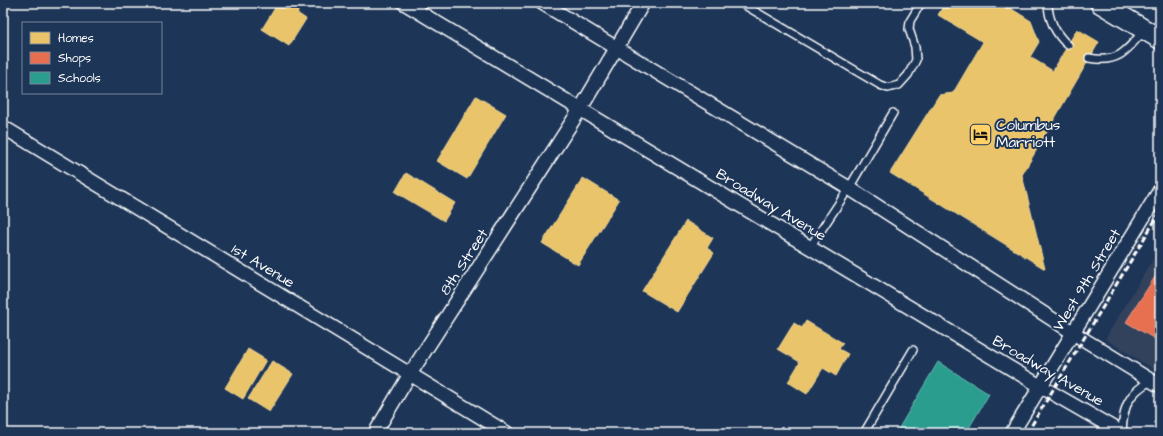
<svg xmlns="http://www.w3.org/2000/svg" width="1163" height="436" font-family="'Architects Daughter',sans-serif">
<rect width="100%" height="100%" fill="#1d3557"/>
<filter id="ink" filterUnits="userSpaceOnUse"><feTurbulence type="fractalNoise" baseFrequency=".025" numOctaves="2"/><feDisplacementMap in="SourceGraphic" scale="8" xChannelSelector="R" yChannelSelector="G"/><feConvolveMatrix kernelMatrix="1 2 1 2 8 2 1 2 1" color-interpolation-filters="sRGB"/></filter>
<g filter="url(#ink)">
<path fill="#30425c" d="M 1160,248 L 1160,373 L 1105,339 Z"/>
<g fill="#e9c46a" stroke="#f0d697">
<path d="M 278,3 L 303,3 L 297,13 L 306,19 L 289,46 L 262,29 Z"/>
<path d="M 945,3 L 1009,3 L 1007,6 L 1031,21 L 1039,42 L 1030,57 L 1053,71 L 1077,29 L 1099,42 L 1022,175 L 1045,269 L 890,173 L 939,95 L 953,93 L 983,42 L 938,15 Z"/>
<path d="M 476,96 L 506,114 L 467,179 L 437,161 Z"/>
<path d="M 406,173 L 455,203 L 444,221 L 395,192 Z"/>
<path d="M 583,178 L 619,200 L 578,265 L 542,243 Z"/>
<path d="M 686,221 L 713,238 L 707,248 L 714,253 L 677,312 L 642,291 Z"/>
<path d="M 806,321 L 843,343 L 839,349 L 848,354 L 836,376 L 823,368 L 807,394 L 788,382 L 800,362 L 778,349 L 794,323 L 802,328 Z"/>
<path d="M 248,349 L 266,360 L 243,399 L 225,388 Z"/>
<path d="M 272,361 L 293,374 L 269,412 L 248,399 Z"/>
</g>
<path fill="#e76f51" stroke="#ee9a85" d="M 1160,269 L 1160,342 L 1126,322 Z"/>
<path fill="#2a9d8f" stroke="#6abab1" d="M 938,362 L 989,394 L 966,433 L 896,433 Z"/>
<g fill="none" stroke-linecap="round" stroke-linejoin="round">
<defs>
<g id="lane">
<path d="M 741,3 L 880,85 L 888,88 L 899,85 L 908,75 L 916,60 L 915,47 L 909,29 L 910,21 L 921,3"/>
<path d="M 1048,3 C 1048,19 1056,35 1068,45"/>
<path d="M 1089,58 C 1118,64 1128,50 1144,30"/>
<path d="M 810,247 L 849,188 L 893,113"/>
<path d="M 864,433 L 913,350"/>
<path d="M 1122,433 C 1123,409 1127,393 1151,381"/>
</g>
<g id="street">
<path d="M 404,3 L 1040,386 L 1122,433"/>
<path d="M 542,3 L 849,188 L 1083,339 L 1160,386"/>
<path d="M 3,127 L 507,433"/>
<path d="M 375,433 L 410,374 L 581,108 L 643,3"/>
<path d="M 1012,433 L 1160,190"/>
</g>
<path id="secondary" d="M 1100,3 L 1160,39"/>
</defs>
<use href="#lane" stroke="#fff" stroke-width="10"/>
<use href="#street" stroke="#fff" stroke-width="16"/>
<use href="#secondary" stroke="#fff" stroke-width="22"/>
<use href="#lane" stroke="#1d3557" stroke-width="7"/>
<use href="#street" stroke="#1d3557" stroke-width="13"/>
<use href="#secondary" stroke="#1d3557" stroke-width="19"/>
<path stroke="#fff" stroke-width="3" stroke-dasharray="6 3" stroke-linecap="butt" d="M 1027,433 L 1160,212"/>
</g>
</g>
<defs>
<symbol id="hotel-square" viewBox="-11 -11 22 22"><rect x="-9" y="-9" width="18" height="18" rx="4" fill="#ffd166" stroke="#1d3557"/><path d="M-6-4.5h1.5V1H6V5H4.5V3h-9V5H-6ZM-4 0a1.8 1.8 0 1 1 3.6 0ZM.5 0V-2.5h3Q6-2.5 6 0Z" fill="#111"/></symbol>
</defs>
<g fill-rule="evenodd">
<use href="#hotel-square" x="968" y="122" width="25" height="25"/>
</g>
<g text-anchor="middle" dominant-baseline="central" stroke-width="4" stroke-linejoin="round" paint-order="stroke">
<g font-size="15" fill="#fff" stroke="#1d3557" text-anchor="start">
<text x="996" y="125">Columbus<tspan x="996" dy="17">Marriott</tspan></text>
</g>
<g font-size="15" fill="#fff" stroke="#1d3557">
<text transform="translate(771 205) rotate(31)">Broadway Avenue</text>
<text transform="translate(464 262) rotate(-57)">8th Street</text>
<text transform="translate(263 266) rotate(31)">1st Avenue</text>
<text transform="translate(1087 280) rotate(-59)">West 9th Street</text>
<text transform="translate(1048 371) rotate(30)">Broadway Avenue</text>
</g>
</g>
<rect width="1163" height="436" fill="none" stroke="#1d3557" stroke-width="16"/>
<rect x="8" y="8" width="1147" height="420" fill="none" stroke="#fff" stroke-width="1.5" filter="url(#ink)"/>
<rect x="22" y="22" width="140" height="72" fill="#1d3557" stroke="#77869a"/>
<rect x="30" y="32" width="20" height="12" fill="#e9c46a" stroke="#77869a"/>
<text x="58" y="42" font-size="12" fill="#ffffff">Homes</text>
<rect x="30" y="52" width="20" height="12" fill="#e76f51" stroke="#77869a"/>
<text x="58" y="62" font-size="12" fill="#ffffff">Shops</text>
<rect x="30" y="72" width="20" height="12" fill="#2a9d8f" stroke="#77869a"/>
<text x="58" y="82" font-size="12" fill="#ffffff">Schools</text>
</svg>
